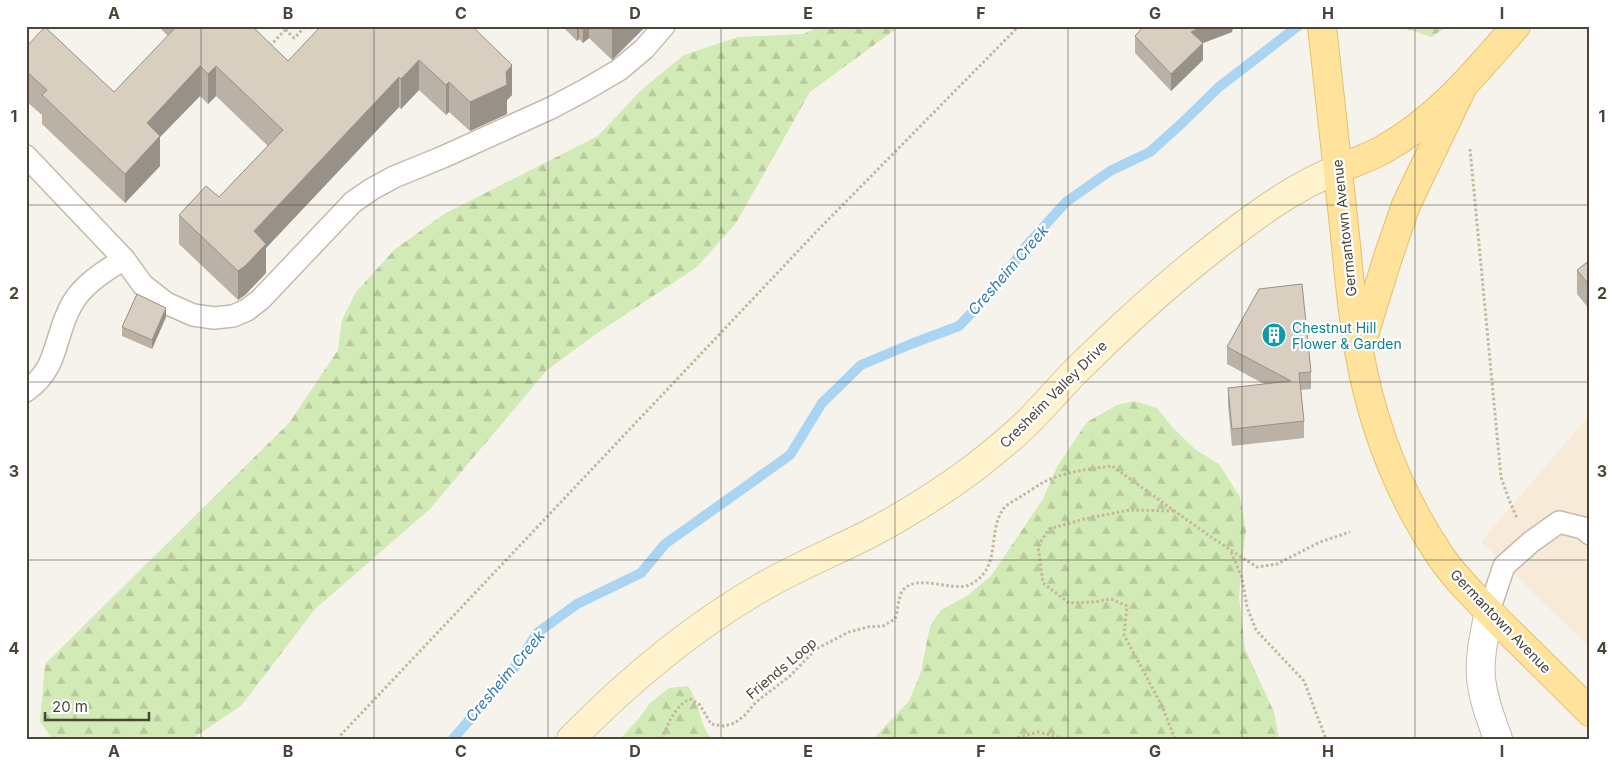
<svg xmlns="http://www.w3.org/2000/svg" width="1616" height="765" font-family="Inter,sans-serif">
<defs>
<pattern id="forest-firs" width="22" height="20" patternUnits="userSpaceOnUse" patternTransform="scale(1.25)"><rect width="22" height="20" fill="#d2eab5"/><path d="M5 1l3.5 6h-7zM16 11l3.5 6h-7z" fill="#b6ca9c"/></pattern>
</defs>
<rect width="100%" height="100%" fill="#f6f3ec"/>
<path fill="#f7ead8" d="M 1590,414 L 1590,648 L 1481,542 Z"/>
<g fill="url(#forest-firs)">
<path d="M 821,26 L 900,26 L 810,92 L 736,223 L 697,267 L 596,334 L 547,370 L 430,509 L 315,609 L 242,705 L 192,739 L 52,739 L 40,721 L 45,664 L 289,423 L 338,350 L 342,320 L 356,292 L 394,250 L 444,214 L 598,136 L 641,90 L 684,55 L 738,37 L 803,34 Z"/>
<path d="M 1398,26 L 1448,26 L 1431,37 Z"/>
<path d="M 1134,401 L 1157,408 L 1172,427 L 1196,450 L 1219,464 L 1240,497 L 1246,531 L 1243,553 L 1239,597 L 1245,649 L 1274,712 L 1279,739 L 873,739 L 909,701 L 921,672 L 930,626 L 941,610 L 967,596 L 991,576 L 1043,499 L 1057,467 L 1087,422 L 1117,405 Z"/>
<path d="M 688,686 C 700,703 699,725 712,739 L 620,739 L 640,717 L 650,703 L 669,688 Z"/>
</g>
<g fill="none" stroke-linecap="round" stroke-linejoin="round">
<path stroke="#a9d4f2" stroke-width="10" d="M 453,739 L 519,662 L 537,633 L 577,604 L 641,573 L 665,544 L 790,455 L 822,403 L 861,365 L 911,344 L 959,326 L 991,293 L 1028,244 L 1066,202 L 1110,171 L 1150,152 L 1182,123 L 1219,87 L 1298,26"/>
<defs>
<g id="service">
<path d="M 26,156 L 124,259 L 143,285 L 166,303 L 193,315 L 214,318 L 233,316 L 247,310 L 261,299 L 353,202 L 372,189 L 394,177 L 443,157 L 551,108 L 585,90 L 619,70 L 644,49 L 664,26"/>
<path d="M 26,391 C 60,367 53,337 72,304 C 83,284 105,271 124,259"/>
<path d="M 1489,611 L 1504,566 L 1531,542 L 1559,522 L 1583,528 L 1590,534"/>
</g>
<path id="minor" d="M 1489,611 C 1485,633 1479,656 1481,678 C 1483,699 1491,719 1498,739"/>
<path id="secondary" d="M 571,739 C 629,680 692,627 764,586 C 797,567 833,552 867,535 C 904,516 940,493 974,468 C 993,453 1012,438 1029,421 C 1045,405 1059,388 1075,372 C 1121,326 1168,283 1220,243 C 1257,214 1294,187 1338,169"/>
<g id="primary">
<path d="M 1322,26 C 1329,90 1336,154 1343,217 C 1348,262 1351,307 1359,351 C 1372,425 1399,495 1441,557 C 1459,583 1483,605 1505,628 C 1534,656 1562,684 1590,712"/>
<path d="M 1338,169 C 1353,163 1370,157 1384,149 C 1438,119 1476,72 1516,26"/>
<path d="M 1361,344 L 1389,254 L 1406,205 L 1462,88"/>
</g>
</defs>
<use href="#service" stroke="#c2bbae" stroke-width="24"/>
<use href="#minor" stroke="#c2bbae" stroke-width="30"/>
<use href="#secondary" stroke="#d6c79b" stroke-width="30"/>
<use href="#primary" stroke="#e6c16a" stroke-width="30"/>
<g stroke="#c4b79f" stroke-width="3" stroke-dasharray="2.5 2.5" stroke-linecap="butt">
<path d="M 282,26 L 294,38 L 306,26"/>
<path d="M 270,46 L 285,30"/>
<path d="M 1470,149 L 1501,477 L 1509,500 L 1517,518"/>
<path d="M 1231,552 L 1242,578 L 1247,607 L 1256,630 L 1304,681 L 1326,739"/>
<path d="M 337,739 L 817,231 L 1019,26"/>
<path d="M 661,739 C 669,724 674,706 690,699 L 700,705 L 711,724 L 724,726 L 735,723 L 745,715 L 756,702 L 790,676 L 816,649 L 849,632 L 868,627 L 883,626 L 895,619 C 898,612 898,596 903,590 C 917,573 953,592 969,585 C 1003,569 986,532 1004,508 C 1008,503 1018,499 1023,495 C 1030,491 1038,485 1046,481 C 1067,471 1090,469 1112,466 C 1160,500 1207,536 1257,567 L 1277,564 L 1320,542 L 1350,532"/>
<path d="M 1013,739 L 1038,732 L 1066,739"/>
<path d="M 1175,739 L 1162,706 L 1124,635 L 1127,606 L 1111,599 L 1094,602 L 1069,603 L 1043,583 L 1038,546 L 1049,529 L 1084,519 L 1130,510 L 1176,511"/>
</g>
<use href="#service" stroke="#fff" stroke-width="21"/>
<use href="#minor" stroke="#fff" stroke-width="28"/>
<use href="#secondary" stroke="#fff3cd" stroke-width="28"/>
<use href="#primary" stroke="#ffe39c" stroke-width="28"/>
</g>
<g fill="#bab2a6">
<path d="M 158,26 L 252,26 L 288,61 L 472,26 L 512,95 L 507,100 L 507,114 L 470,131 L 449,112 L 446,115 L 419,90 L 401,109 L 399,107 L 266,248 L 266,273 L 245,295 L 238,300 L 179,244 L 179,215 L 219,197 L 268,146 L 216,96 L 208,104 L 200,96 L 160,137 L 160,166 L 125,203 L 42,124 L 42,115 L 26,101 L 26,47 L 114,92 L 168,36 Z"/>
<path d="M 562,26 L 644,26 L 644,28 L 612,60 L 589,38 L 583,43 L 579,39 L 577,41 Z"/>
<path d="M 1144,26 L 1233,26 L 1232,32 L 1203,43 L 1203,60 L 1171,91 L 1135,53 L 1135,36 Z"/>
<path d="M 1590,260 L 1590,310 L 1577,294 L 1577,270 Z"/>
<path d="M 166,317 L 152,349 L 122,336 L 122,327 Z"/>
<path d="M 1227,347 L 1311,372 L 1311,389 L 1301,390 L 1304,421 L 1304,438 L 1232,446 L 1228,405 L 1228,388 L 1264,384 L 1227,364 Z"/>
</g>
<g fill="#979187">
<path d="M 577,26 L 579,26 L 579,39 L 577,41 Z"/>
<path d="M 583,26 L 589,26 L 589,38 L 583,43 Z"/>
<path d="M 616,26 L 644,26 L 644,28 L 612,60 L 612,30 Z"/>
<path d="M 1204,26 L 1233,26 L 1232,32 L 1203,43 L 1203,60 L 1171,91 L 1171,74 L 1191,32 Z"/>
<path d="M 419,60 L 419,90 L 401,109 L 401,79 Z"/>
<path d="M 512,65 L 512,95 L 507,100 L 507,114 L 470,131 L 470,102 L 506,72 Z"/>
<path d="M 200,66 L 200,96 L 160,137 L 160,166 L 125,203 L 125,174 L 147,123 Z"/>
<path d="M 216,66 L 216,96 L 208,104 L 208,74 Z"/>
<path d="M 399,77 L 399,107 L 266,248 L 266,273 L 245,295 L 238,300 L 238,271 L 254,231 Z"/>
<path d="M 449,82 L 449,112 L 446,115 L 446,85 Z"/>
<path d="M 166,308 L 166,317 L 152,349 L 152,340 Z"/>
</g>
<g fill="#d8cfc1" stroke="#979187">
<path d="M 177,26 L 252,26 L 288,61 L 321,26 L 472,26 L 512,65 L 506,72 L 507,85 L 470,102 L 449,82 L 446,85 L 419,60 L 401,79 L 399,77 L 254,231 L 266,244 L 245,266 L 238,271 L 179,215 L 206,186 L 219,197 L 283,130 L 216,66 L 208,74 L 200,66 L 147,123 L 160,136 L 125,174 L 42,95 L 47,90 L 26,71 L 26,47 L 45,27 L 114,92 Z"/>
<path d="M 608,26 L 616,26 L 612,30 Z"/>
<path d="M 1144,26 L 1204,26 L 1191,32 L 1203,43 L 1171,74 L 1135,36 Z"/>
<path d="M 1590,260 L 1590,286 L 1577,270 Z"/>
<path d="M 1302,284 L 1311,372 L 1299,373 L 1304,421 L 1232,429 L 1228,388 L 1291,381 L 1227,347 L 1259,289 Z"/>
<path d="M 137,294 L 166,308 L 152,340 L 122,327 Z"/>
</g>
<path fill="none" stroke="#4b4439" stroke-width="1" stroke-opacity="0.55" d="M 201,26 L 201,739M 374,26 L 374,739M 548,26 L 548,739M 721,26 L 721,739M 895,26 L 895,739M 1068,26 L 1068,739M 1242,26 L 1242,739M 1415,26 L 1415,739M 26,205 L 1590,205M 26,382 L 1590,382M 26,560 L 1590,560"/>
<defs>
<symbol id="building-disc" viewBox="-11 -11 22 22"><circle r="9.5" fill="#0f9aa8" stroke="#fff"/><path d="M-4-6H4V6H1V3H-1V6H-4ZM-2.5-4.3h1.7v1.8h-1.7ZM.8-4.3h1.7v1.8H.8ZM-2.5-1h1.7V.8h-1.7ZM.8-1h1.7V.8H.8Z" fill="#fff"/></symbol>
</defs>
<g fill-rule="evenodd">
<use href="#building-disc" x="1260" y="321" width="28" height="28"/>
</g>
<g text-anchor="middle" dominant-baseline="central" stroke-width="4.5" stroke-linejoin="round" paint-order="stroke">
<g font-size="14" fill="#4b4439" stroke="#fff">
<text transform="translate(1344 228) rotate(-96)">Germantown Avenue</text>
<text transform="translate(1053 394) rotate(-45)">Cresheim Valley Drive</text>
<text transform="translate(1501 621) rotate(46)">Germantown Avenue</text>
<text transform="translate(781 668) rotate(-40)">Friends Loop</text>
</g>
<g font-size="14" fill="#0d838f" stroke="#fff" text-anchor="start">
<text x="1292" y="327">Chestnut Hill<tspan x="1292" dy="16">Flower &amp; Garden</tspan></text>
</g>
<g font-size="15" font-style="italic" fill="#2e7ab2" stroke="#fff">
<text transform="translate(1008 270) rotate(-49)">Cresheim Creek</text>
<text transform="translate(505 676) rotate(-50)">Cresheim Creek</text>
</g>
</g>
<rect width="1616" height="765" fill="none" stroke="#ffffff" stroke-width="55"/>
<path d="M45 712v8h104v-8" fill="none" stroke="#4b4439" stroke-width="2.5"/>
<text x="52" y="712" font-size="15" fill="#4b4439" stroke="#ffffff" stroke-width="4" paint-order="stroke">20 m</text>
<rect x="28" y="28" width="1560" height="710" fill="none" stroke="#4b4439" stroke-width="2"/>
<g font-size="16" text-anchor="middle" font-weight="bold" fill="#4b4439">
<text x="114" y="19">A</text>
<text x="288" y="19">B</text>
<text x="461" y="19">C</text>
<text x="635" y="19">D</text>
<text x="808" y="19">E</text>
<text x="981" y="19">F</text>
<text x="1155" y="19">G</text>
<text x="1328" y="19">H</text>
<text x="1502" y="19">I</text>
<text x="14" y="122">1</text>
<text x="1602" y="122">1</text>
<text x="14" y="299">2</text>
<text x="1602" y="299">2</text>
<text x="14" y="477">3</text>
<text x="1602" y="477">3</text>
<text x="14" y="654">4</text>
<text x="1602" y="654">4</text>
<text x="114" y="757">A</text>
<text x="288" y="757">B</text>
<text x="461" y="757">C</text>
<text x="635" y="757">D</text>
<text x="808" y="757">E</text>
<text x="981" y="757">F</text>
<text x="1155" y="757">G</text>
<text x="1328" y="757">H</text>
<text x="1502" y="757">I</text>
</g>
</svg>
